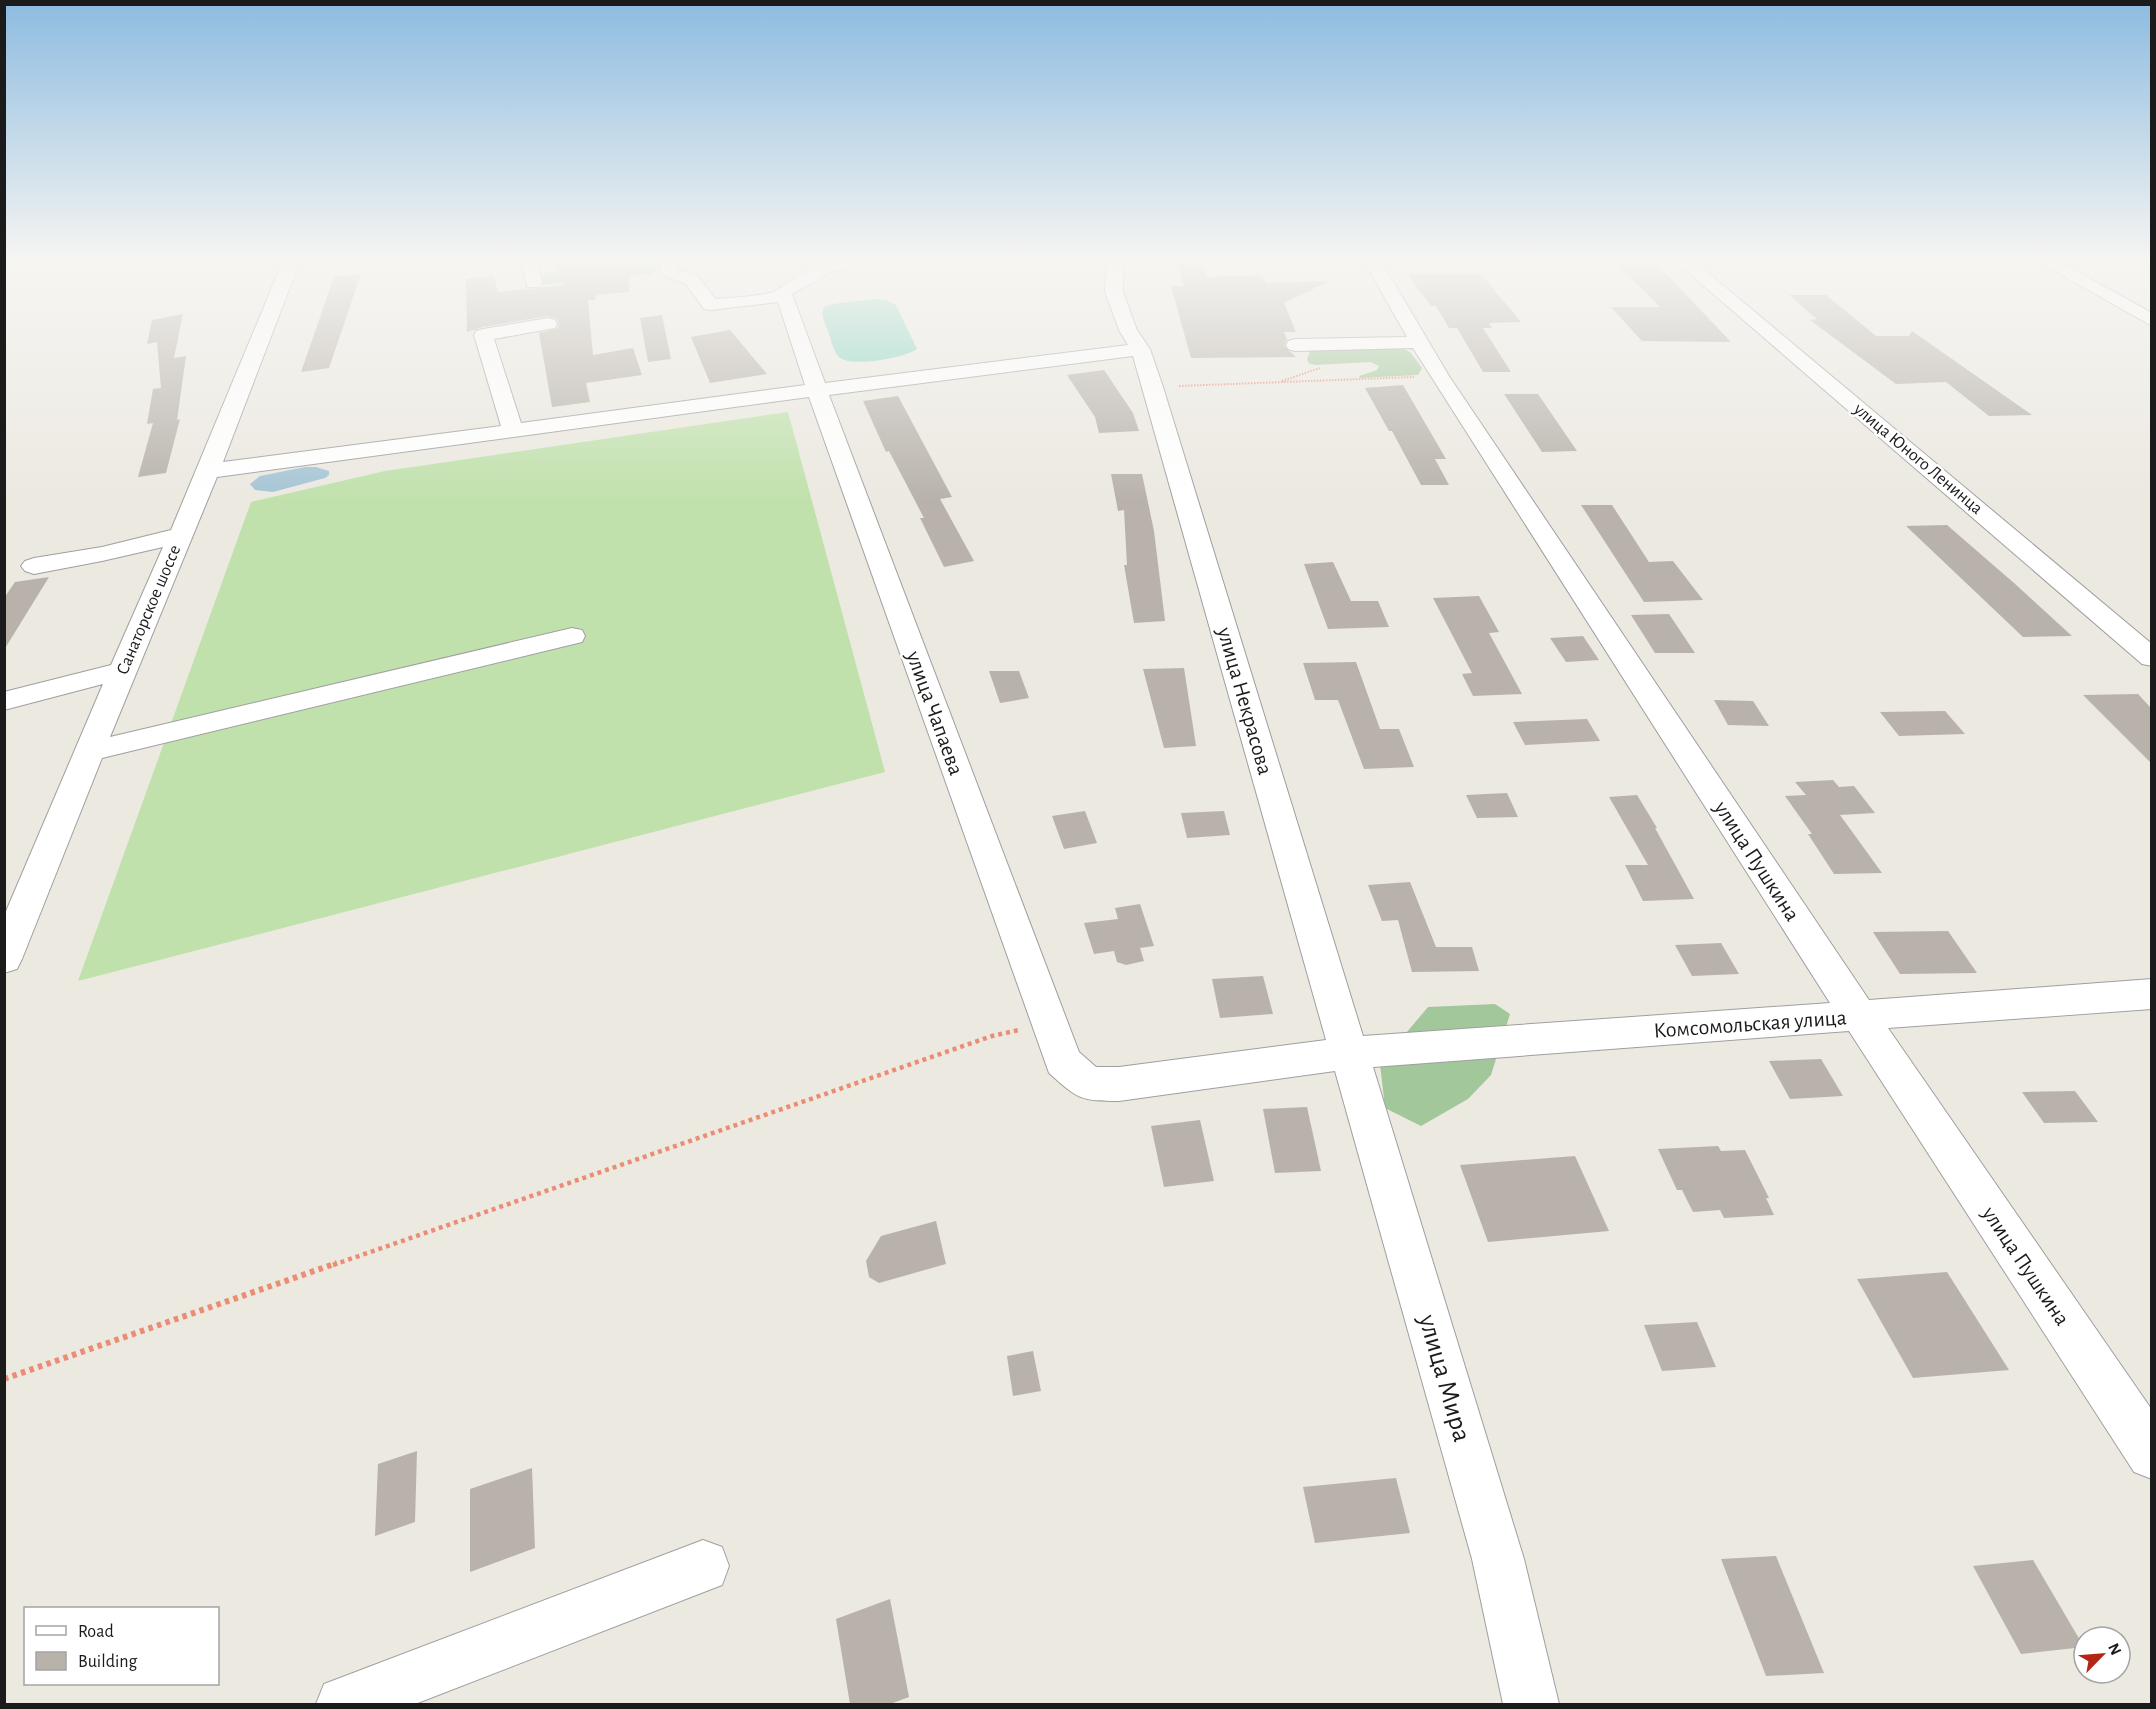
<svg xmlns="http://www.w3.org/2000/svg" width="2156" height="1709" font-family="'Alegreya Sans',sans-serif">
<rect width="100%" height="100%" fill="#ece9e1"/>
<path fill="#c0e1ac" d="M 788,412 L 885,772 L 78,981 L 251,502 L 385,471 Z"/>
<g fill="#a2c79a">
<path d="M 625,261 L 654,261 L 659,266 L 651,274 L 542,285 L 544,273 Z"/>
<path d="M 1399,346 L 1411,353 L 1422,368 L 1418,375 L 1360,378 L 1359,376 L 1377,370 L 1379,366 L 1371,362 L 1316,365 L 1310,364 L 1307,360 L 1311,348 Z"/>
<path d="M 1495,1004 L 1510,1014 L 1491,1075 L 1468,1099 L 1421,1126 L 1385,1108 L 1380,1064 L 1428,1007 Z"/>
</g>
<path fill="#87d3be" d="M 873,299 L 886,300 L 896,305 L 917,349 C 905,358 850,368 839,357 C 833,351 831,339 828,331 C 825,323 821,316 823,308 L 832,304 Z"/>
<path fill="#a6c5d5" d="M 305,467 L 316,467 L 329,471 L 329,475 L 325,478 L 273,492 L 255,490 L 250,484 L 260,476 Z"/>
<g fill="#b8b2ab">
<path d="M 551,261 L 629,261 L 629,292 L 596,295 L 595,300 L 588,300 L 593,355 L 633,348 L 642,375 L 586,383 L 590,402 L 552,407 L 539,333 L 557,329 L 559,325 L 557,319 L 548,316 L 483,327 L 467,332 L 466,279 L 494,276 L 498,292 L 564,285 Z"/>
<path d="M 1614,261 L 1654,261 L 1731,342 L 1642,341 L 1611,307 L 1660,307 Z"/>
<path d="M 1177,264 L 1202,264 L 1207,277 L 1262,275 L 1266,283 L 1330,281 L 1284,303 L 1296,332 L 1284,332 L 1287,339 L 1284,346 L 1296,357 L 1191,358 L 1171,286 L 1184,286 Z"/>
<path d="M 1480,273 L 1521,322 L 1489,323 L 1492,328 L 1483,328 L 1511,372 L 1483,372 L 1457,328 L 1449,328 L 1436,306 L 1431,306 L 1407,274 Z"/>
<path d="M 361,274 L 329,368 L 301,372 L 334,277 Z"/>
<path d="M 1789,295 L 1826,295 L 1876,336 L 1909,336 L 1912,331 L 2032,415 L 1989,416 L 1946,382 L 1896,384 L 1810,320 L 1817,319 Z"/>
<path d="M 183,314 L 174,358 L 186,356 L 177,420 L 180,419 L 166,473 L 138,477 L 153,423 L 147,424 L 153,389 L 161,388 L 157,342 L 147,344 L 152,320 Z"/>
<path d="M 662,315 L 671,359 L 648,362 L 640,318 Z"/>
<path d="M 730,330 L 767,374 L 710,383 L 691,337 Z"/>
<path d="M 1104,370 L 1133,413 L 1139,431 L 1099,433 L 1095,417 L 1067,375 Z"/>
<path d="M 1403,385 L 1446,459 L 1435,459 L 1449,485 L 1421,485 L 1392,431 L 1389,431 L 1365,388 Z"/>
<path d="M 1504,394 L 1538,394 L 1577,451 L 1542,452 Z"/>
<path d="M 898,396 L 952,497 L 940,499 L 974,561 L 944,567 L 920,518 L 924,518 L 889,451 L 886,452 L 863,401 Z"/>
<path d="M 1111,474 L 1142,474 L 1154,531 L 1165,621 L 1134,623 L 1124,565 L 1127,565 L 1124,510 L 1118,511 Z"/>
<path d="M 1581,505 L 1612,505 L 1649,562 L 1673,561 L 1703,600 L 1644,602 Z"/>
<path d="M 1947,525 L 2014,583 L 2072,636 L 2023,637 L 1906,526 Z"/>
<path d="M 1333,562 L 1351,601 L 1378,601 L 1389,627 L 1328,629 L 1304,564 Z"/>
<path d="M 49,577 L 4,650 L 4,598 L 15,582 Z"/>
<path d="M 1479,596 L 1499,632 L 1489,633 L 1522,694 L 1473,696 L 1462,674 L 1472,673 L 1433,598 Z"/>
<path d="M 1669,614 L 1695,653 L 1655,653 L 1631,615 Z"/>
<path d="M 1583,636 L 1599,660 L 1566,662 L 1550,638 Z"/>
<path d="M 1356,662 L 1380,729 L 1399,729 L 1414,767 L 1364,769 L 1338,700 L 1315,700 L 1303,663 Z"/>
<path d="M 1184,668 L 1196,746 L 1164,748 L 1143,669 Z"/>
<path d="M 989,671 L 1019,671 L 1029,698 L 1000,703 Z"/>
<path d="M 2138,694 L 2151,708 L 2151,763 L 2083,695 Z"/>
<path d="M 1714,700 L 1753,701 L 1769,726 L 1728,725 Z"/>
<path d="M 1945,711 L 1965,734 L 1899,736 L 1880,712 Z"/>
<path d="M 1587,719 L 1600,741 L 1525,745 L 1513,722 Z"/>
<path d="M 1833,780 L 1839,787 L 1854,786 L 1875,813 L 1840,815 L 1882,873 L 1834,874 L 1808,834 L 1812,834 L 1785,796 L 1806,795 L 1795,782 Z"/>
<path d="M 1507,793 L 1518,817 L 1477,818 L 1466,795 Z"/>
<path d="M 1637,795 L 1657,828 L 1655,828 L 1694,899 L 1643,901 L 1625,865 L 1648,865 L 1609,797 Z"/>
<path d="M 1085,811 L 1097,843 L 1064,849 L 1052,816 Z"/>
<path d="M 1224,811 L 1230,835 L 1187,838 L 1181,813 Z"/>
<path d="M 1410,882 L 1436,947 L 1472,947 L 1479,971 L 1412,972 L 1398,920 L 1382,921 L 1368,885 Z"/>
<path d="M 1140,904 L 1154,946 L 1140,948 L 1144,961 L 1126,965 L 1117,962 L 1114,951 L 1094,954 L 1084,923 L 1118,919 L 1115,908 Z"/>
<path d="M 1948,931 L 1977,973 L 1900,974 L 1873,932 Z"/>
<path d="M 1721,943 L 1739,974 L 1692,976 L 1675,945 Z"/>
<path d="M 1263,976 L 1273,1014 L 1220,1018 L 1212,979 Z"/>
<path d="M 1821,1059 L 1843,1096 L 1790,1099 L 1769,1061 Z"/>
<path d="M 2075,1091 L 2098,1122 L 2044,1123 L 2022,1092 Z"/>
<path d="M 1307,1107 L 1321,1171 L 1275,1173 L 1263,1109 Z"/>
<path d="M 1200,1120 L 1214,1181 L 1164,1187 L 1151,1126 Z"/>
<path d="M 1718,1146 L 1721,1151 L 1745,1150 L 1769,1198 L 1766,1198 L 1774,1215 L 1724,1218 L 1720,1210 L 1693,1212 L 1682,1190 L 1677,1190 L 1658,1149 Z"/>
<path d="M 1575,1156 L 1609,1231 L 1488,1242 L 1460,1165 Z"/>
<path d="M 936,1221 L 946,1264 L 879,1283 L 869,1277 L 866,1261 L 881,1236 Z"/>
<path d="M 1947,1272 L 2009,1370 L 1913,1378 L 1857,1279 Z"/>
<path d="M 1697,1322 L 1716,1367 L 1662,1371 L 1644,1325 Z"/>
<path d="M 1033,1351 L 1041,1391 L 1013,1396 L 1007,1356 Z"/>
<path d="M 417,1451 L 415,1522 L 375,1536 L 378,1464 Z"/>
<path d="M 532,1468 L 535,1548 L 470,1572 L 470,1489 Z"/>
<path d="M 1396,1478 L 1410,1533 L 1315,1543 L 1303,1487 Z"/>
<path d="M 1776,1556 L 1824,1673 L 1766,1676 L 1721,1559 Z"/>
<path d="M 2033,1560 L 2084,1647 L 2021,1654 L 1973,1566 Z"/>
<path d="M 890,1599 L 909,1697 L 890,1704 L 850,1704 L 836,1619 Z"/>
</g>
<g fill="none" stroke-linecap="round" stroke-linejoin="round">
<defs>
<g id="minor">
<path d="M 283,261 L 300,261 L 223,462 L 501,426 L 474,335 L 476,331 L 483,329 L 548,318 L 555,320 L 557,324 L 555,328 L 494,339 L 521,423 L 805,385 L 778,302 L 710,310 L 704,309 L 686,284 L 662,275 L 660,271 L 662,261 L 678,261 L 677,269 L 698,276 L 715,299 C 726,298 768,296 775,291 C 810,269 816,261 860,261 L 858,265 L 829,273 L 792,294 L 825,383 L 1128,345 L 1119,330 L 1105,292 L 1107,261 L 1123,261 L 1123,292 L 1137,330 L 1150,349 L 1163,387 L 1363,1036 L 1830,1003 L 1413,348 L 1295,351 L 1288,349 L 1286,345 L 1288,341 L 1295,339 L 1407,337 L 1364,261 L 1381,261 L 1449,376 L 1869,1000 L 2152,979 L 2152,1009 L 1888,1028 L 2152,1410 L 2152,1479 L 2134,1472 L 1849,1031 L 1373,1067 L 1524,1559 L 1559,1704 L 1503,1704 L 1472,1559 L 1335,1071 L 1119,1101 C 1080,1101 1078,1099 1049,1073 L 809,397 L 217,477 L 110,737 L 572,628 L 582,630 L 585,636 L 582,642 L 102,758 L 22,959 L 17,969 L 4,973 L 4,916 L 103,684 L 4,710 L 4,692 L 111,665 L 163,547 L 102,561 L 34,574 L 25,571 L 21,566 L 25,561 L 34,558 L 102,547 L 171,530 ZM 1133,356 L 1326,1040 L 1119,1067 L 1096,1067 L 1079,1052 L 829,395 Z"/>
<path d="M 522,261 L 538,261 L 542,283 L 539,287 L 527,287 Z"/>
<path d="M 1675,261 L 1694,261 L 2152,644 L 2152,666 L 2142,664 Z"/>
<path d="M 2037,261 L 2058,261 L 2152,313 L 2152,326 Z"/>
<path d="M 703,1540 L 722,1547 L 729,1566 L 722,1585 L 415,1704 L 316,1704 L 324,1684 Z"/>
</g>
</defs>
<use href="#minor" stroke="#9f9f9f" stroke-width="2"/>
<g stroke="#ea8d74" stroke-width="2" stroke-dasharray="1.5 1.5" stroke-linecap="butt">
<path d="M 1282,381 L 1320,368"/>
<path d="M 1179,386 L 1414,377"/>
</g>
<path stroke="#ea8d74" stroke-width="4.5" stroke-dasharray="4 4" stroke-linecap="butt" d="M 333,1265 L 992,1036 L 1019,1030"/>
<path stroke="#ea8d74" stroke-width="6" stroke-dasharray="4.5 4.5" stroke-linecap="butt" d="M 4,1379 L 337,1263"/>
<use href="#minor" fill="#fff" fill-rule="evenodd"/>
</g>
<linearGradient id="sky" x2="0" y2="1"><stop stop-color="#8dbbe0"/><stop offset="0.52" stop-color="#f6f5f2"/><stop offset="1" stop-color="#f6f5f2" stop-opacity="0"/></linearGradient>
<rect width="2156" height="501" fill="url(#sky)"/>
<g text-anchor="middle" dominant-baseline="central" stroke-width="5" stroke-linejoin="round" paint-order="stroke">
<g font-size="18" fill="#1b1b1b" stroke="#fff">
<text transform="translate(1918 459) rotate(40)">улица Юного Ленинца</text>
<text transform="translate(149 610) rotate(-67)">Санаторское шоссе</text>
</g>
<g font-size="22" fill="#1b1b1b" stroke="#fff">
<text transform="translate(1245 701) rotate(74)">улица Некрасова</text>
<text transform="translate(935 713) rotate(70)">улица Чапаева</text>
<text transform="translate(1757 861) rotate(57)">улица Пушкина</text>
<text transform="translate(1750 1024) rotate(-4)">Комсомольская улица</text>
<text transform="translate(2026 1266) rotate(56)">улица Пушкина</text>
</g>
<g font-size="27" fill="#1b1b1b" stroke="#fff">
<text transform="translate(1445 1378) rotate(74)">улица Мира</text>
</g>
</g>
<rect width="2156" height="1709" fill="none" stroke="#1b1b1b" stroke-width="12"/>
<rect x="24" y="1607" width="195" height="78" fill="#ffffff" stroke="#a4a4a4" stroke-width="1.5"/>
<rect x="36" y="1626" width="30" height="9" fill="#ffffff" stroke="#a4a4a4" stroke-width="1.5"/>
<text x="78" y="1637" font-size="18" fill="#1b1b1b">Road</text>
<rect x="36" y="1652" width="30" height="18" fill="#b8b2ab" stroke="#a4a4a4" stroke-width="1.5"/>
<text x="78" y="1667" font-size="18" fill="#1b1b1b">Building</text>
<g transform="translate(2102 1655) rotate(65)"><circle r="28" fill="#ffffff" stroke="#a4a4a4" stroke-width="1.5"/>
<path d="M0-4.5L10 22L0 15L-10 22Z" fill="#b22614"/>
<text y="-9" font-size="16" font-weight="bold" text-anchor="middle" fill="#1b1b1b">N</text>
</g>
</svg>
